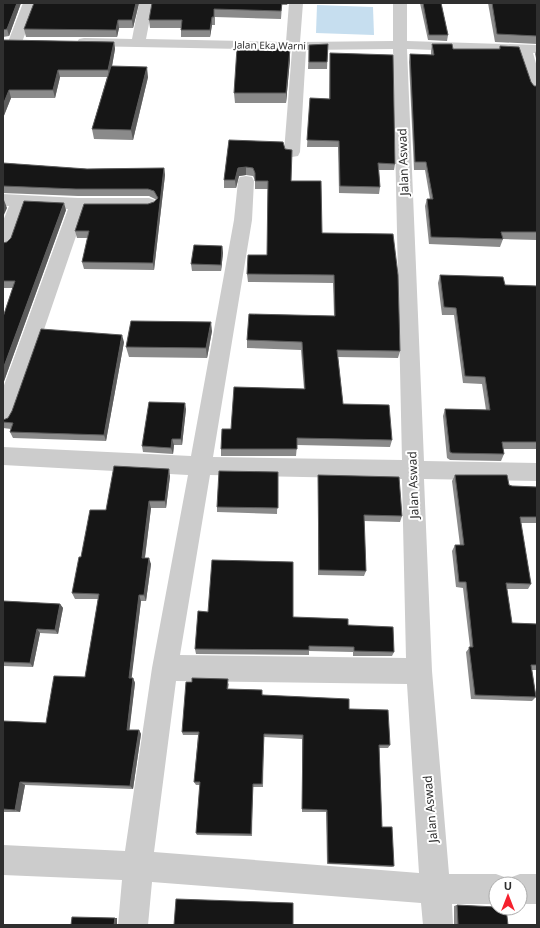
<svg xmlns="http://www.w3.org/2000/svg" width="540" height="928" font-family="'Noto Sans',sans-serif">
<rect width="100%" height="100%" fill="#fff"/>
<path fill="#c6deef" d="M 317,5 L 373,7 L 374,35 L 316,33 Z"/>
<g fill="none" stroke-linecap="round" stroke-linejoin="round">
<g fill="#ccc" fill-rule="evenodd">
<path d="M 23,3 L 37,3 L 22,42 L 20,45 L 15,46 L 10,45 L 8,42 Z"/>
<path d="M 139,3 L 153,3 L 146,39 L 286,42 L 289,3 L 303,3 L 300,42 L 393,41 L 393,3 L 407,3 L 407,41 L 537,45 L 537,53 L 533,53 L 537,67 L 537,93 L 532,92 L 530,89 L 518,53 L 407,49 L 424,461 L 537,463 L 537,481 L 424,479 L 432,671 L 449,874 L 496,874 L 507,878 L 508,882 L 509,878 L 520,874 L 537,874 L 537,904 L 520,904 L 520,884 L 496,884 L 496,904 L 452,904 L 453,925 L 423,925 L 421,903 L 152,882 L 148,925 L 118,925 L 122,880 L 3,875 L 3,845 L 125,851 L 152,668 L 188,475 L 3,465 L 3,447 L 191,456 L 234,220 L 238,181 L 240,177 L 246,176 L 252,177 L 254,181 L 252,220 L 213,457 L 402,460 L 393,49 L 306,50 L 300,152 L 298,156 L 292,157 L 286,156 L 284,152 L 292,50 L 84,46 L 79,45 L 77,42 L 79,39 L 84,38 L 132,39 ZM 210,475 L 402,479 L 406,658 L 180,655 ZM 176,681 L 407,684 L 419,873 L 154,852 Z"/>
<path d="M 3,194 L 78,198 L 149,198 L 155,200 L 158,204 L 155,208 L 149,210 L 85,210 L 14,417 L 10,423 L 3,426 L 3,388 L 68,209 L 25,207 L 12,244 L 9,248 L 3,250 L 3,221 L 9,206 L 3,206 Z"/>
</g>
</g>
<g fill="#8a8a8a">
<path d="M 3,3 L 21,3 L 9,36 L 3,37 Z"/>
<path d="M 34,3 L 139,3 L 133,28 L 119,28 L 117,37 L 26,37 L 24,29 Z"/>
<path d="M 152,3 L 288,3 L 287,5 L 282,5 L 281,19 L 215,17 L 215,25 L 212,25 L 210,37 L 181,37 L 181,28 L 150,28 L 149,20 Z"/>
<path d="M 420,3 L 441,3 L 448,35 L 447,41 L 428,40 Z"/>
<path d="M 488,3 L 537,3 L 537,44 L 495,42 Z"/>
<path d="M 3,40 L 114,42 L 115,49 L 112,66 L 148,77 L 133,140 L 94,139 L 92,129 L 107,77 L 60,77 L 55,98 L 11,98 L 3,118 Z"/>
<path d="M 328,44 L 327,69 L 308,69 L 309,45 Z"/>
<path d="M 432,44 L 453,49 L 499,49 L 500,46 L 534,86 L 537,86 L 537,240 L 503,239 L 500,247 L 429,244 L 425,206 L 427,199 L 430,199 L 425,170 L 414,170 L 409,62 L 410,54 L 431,55 L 431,51 Z"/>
<path d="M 537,48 L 537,62 L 535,54 Z"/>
<path d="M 330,53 L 395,164 L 394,170 L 379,170 L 380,187 L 379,194 L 339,193 L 338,147 L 307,147 L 310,98 L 329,99 Z"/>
<path d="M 290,59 L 286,103 L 235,103 L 234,93 Z"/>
<path d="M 229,140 L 291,181 L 322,233 L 400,351 L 398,358 L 338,357 L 343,404 L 392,440 L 390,447 L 297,445 L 296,456 L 221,456 L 221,449 L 231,429 L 304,389 L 301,350 L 247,348 L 247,340 L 334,316 L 333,283 L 248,282 L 247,274 L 267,255 L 268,189 L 255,189 L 255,180 L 253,176 L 246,175 L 239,176 L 236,188 L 224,188 L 224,180 Z"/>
<path d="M 3,163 L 87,169 L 164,168 L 165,175 L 154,270 L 84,269 L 82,262 L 88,238 L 77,238 L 75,231 L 154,202 L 156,200 L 155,199 L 149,196 L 78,196 L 3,193 Z"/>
<path d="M 66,210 L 3,384 L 3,317 L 13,288 L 3,288 L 3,243 L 7,242 Z"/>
<path d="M 222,246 L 223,253 L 221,271 L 192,271 L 191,264 Z"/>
<path d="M 440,275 L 505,285 L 537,286 L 537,449 L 503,449 L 504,454 L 501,461 L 450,460 L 447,458 L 443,416 L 445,409 L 486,410 L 482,384 L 463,383 L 454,315 L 442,315 L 438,283 Z"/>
<path d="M 212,331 L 207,358 L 129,357 L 126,347 Z"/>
<path d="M 124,342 L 106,441 L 13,438 L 10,432 L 11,429 L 3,428 L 3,420 L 8,418 Z"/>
<path d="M 186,409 L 182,445 L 174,445 L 173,454 L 143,452 L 142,446 Z"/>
<path d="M 278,472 L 277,514 L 217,512 L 217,507 Z"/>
<path d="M 318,475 L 402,516 L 400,522 L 364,521 L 366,571 L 364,576 L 318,575 Z"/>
<path d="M 455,475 L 512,486 L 537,487 L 537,523 L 521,523 L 531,584 L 528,589 L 507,589 L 512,623 L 537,624 L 537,670 L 532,670 L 536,697 L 532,701 L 471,699 L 466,652 L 470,647 L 463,588 L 456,587 L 452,551 L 455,545 L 460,545 L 452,481 Z"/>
<path d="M 170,476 L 166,508 L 151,508 L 145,558 L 151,564 L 146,601 L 141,601 L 131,678 L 133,678 L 135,683 L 129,730 L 139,730 L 141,734 L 133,789 L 25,785 L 20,812 L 3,812 L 3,721 L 46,723 L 85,677 L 98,599 L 75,599 L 72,593 L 81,557 L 106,510 Z"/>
<path d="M 3,601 L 60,604 L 63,608 L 58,634 L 40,633 L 33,667 L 3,666 Z"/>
<path d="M 208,612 L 293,617 L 348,625 L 394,652 L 392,656 L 353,656 L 353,652 L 309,651 L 309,655 L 196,654 L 195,649 Z"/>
<path d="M 229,683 L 228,689 L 349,709 L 390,745 L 388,748 L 379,748 L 382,827 L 394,866 L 392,867 L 327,864 L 326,812 L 302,812 L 302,739 L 264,737 L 263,787 L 253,787 L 252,836 L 197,835 L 196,833 L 200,785 L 196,785 L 194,782 L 198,735 L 183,735 L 182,732 Z"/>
<path d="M 457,905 L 508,925 L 454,925 L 454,906 Z"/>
</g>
<g fill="#5c5c5c">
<path d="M 17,3 L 21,3 L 9,36 L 7,29 Z"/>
<path d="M 136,3 L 139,3 L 133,28 L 132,20 Z"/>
<path d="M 212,17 L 212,25 L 210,37 L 210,30 Z"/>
<path d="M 118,20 L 119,28 L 117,37 L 116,30 Z"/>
<path d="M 114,42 L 115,49 L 110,77 L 108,70 Z"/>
<path d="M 290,49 L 290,59 L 286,103 L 286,93 Z"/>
<path d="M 147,67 L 148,77 L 133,140 L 131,130 Z"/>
<path d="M 58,70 L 60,77 L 55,98 L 53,90 Z"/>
<path d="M 9,90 L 11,98 L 3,118 L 3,105 Z"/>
<path d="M 246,167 L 246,175 L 239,176 L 236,188 L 235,180 L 238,168 Z"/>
<path d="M 164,168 L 165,175 L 154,270 L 153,263 Z"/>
<path d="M 4,200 L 7,208 L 3,217 L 3,204 Z"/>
<path d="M 64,203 L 66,210 L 3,384 L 3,369 Z"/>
<path d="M 222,246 L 223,253 L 221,271 L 221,265 Z"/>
<path d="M 211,322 L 212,331 L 207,358 L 206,348 Z"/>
<path d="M 122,335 L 124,342 L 106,441 L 104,435 Z"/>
<path d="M 185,403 L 186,409 L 182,445 L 181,439 Z"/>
<path d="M 172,439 L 174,445 L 173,454 L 171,448 Z"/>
<path d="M 169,469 L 170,476 L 166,508 L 165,501 Z"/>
<path d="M 149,501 L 151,508 L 144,564 L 142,558 Z"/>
<path d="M 149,558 L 151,564 L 146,601 L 144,595 Z"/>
<path d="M 139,595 L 141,601 L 131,683 L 129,678 Z"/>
<path d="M 60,604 L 63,608 L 58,634 L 55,630 Z"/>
<path d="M 37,629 L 40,633 L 33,667 L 30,663 Z"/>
<path d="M 133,678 L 135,683 L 129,734 L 127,730 Z"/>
<path d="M 139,730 L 141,734 L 133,789 L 130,786 Z"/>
<path d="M 20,782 L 25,785 L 20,812 L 15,810 Z"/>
<path d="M 115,918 L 117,918 L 117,925 L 114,925 Z"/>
</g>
<g fill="#161616" stroke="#5c5c5c">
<path d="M 3,3 L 17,3 L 7,29 L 3,30 Z"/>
<path d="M 34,3 L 136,3 L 132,20 L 118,20 L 116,30 L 24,29 Z"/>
<path d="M 152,3 L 282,3 L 281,11 L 214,9 L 214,17 L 212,17 L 210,30 L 181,30 L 182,20 L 149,20 Z"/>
<path d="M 423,3 L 441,3 L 448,35 L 429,35 Z"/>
<path d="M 492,3 L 537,3 L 537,36 L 497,34 Z"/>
<path d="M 3,40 L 114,42 L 108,70 L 58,70 L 53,90 L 9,90 L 3,105 Z"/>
<path d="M 328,44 L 327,62 L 309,62 L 309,45 Z"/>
<path d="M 432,44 L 452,44 L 453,49 L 500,49 L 500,46 L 519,47 L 531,82 L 534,86 L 537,86 L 537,232 L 501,232 L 503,239 L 431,237 L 427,199 L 433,199 L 426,162 L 415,162 L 410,54 L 434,55 Z"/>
<path d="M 237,48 L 290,49 L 286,93 L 234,93 Z"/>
<path d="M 330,53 L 393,55 L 395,164 L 378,163 L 380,187 L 340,186 L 339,141 L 307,140 L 310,98 L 330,99 Z"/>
<path d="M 111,66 L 147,67 L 131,130 L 92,129 Z"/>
<path d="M 229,140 L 283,142 L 285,149 L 292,150 L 291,181 L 321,181 L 322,233 L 393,234 L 398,275 L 400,351 L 337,350 L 343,404 L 389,405 L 392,440 L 297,438 L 297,449 L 221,449 L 222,429 L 231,429 L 234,387 L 305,389 L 302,342 L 247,340 L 249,314 L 335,316 L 334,275 L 247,274 L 248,255 L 267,255 L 268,181 L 255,181 L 255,173 L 253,168 L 246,167 L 238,168 L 235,180 L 224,180 Z"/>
<path d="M 3,163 L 87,169 L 164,168 L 153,263 L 82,262 L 89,231 L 75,231 L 84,204 L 148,204 L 154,202 L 158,198 L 154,191 L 148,189 L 76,189 L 3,186 Z"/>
<path d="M 24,201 L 64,203 L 3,369 L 3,317 L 15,281 L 3,281 L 3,243 L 7,242 L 11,238 Z"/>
<path d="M 194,245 L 222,246 L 221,265 L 191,264 Z"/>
<path d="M 440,275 L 503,277 L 505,285 L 537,286 L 537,442 L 502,442 L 504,454 L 452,453 L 450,452 L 445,409 L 490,410 L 485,377 L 465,376 L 456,308 L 444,307 Z"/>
<path d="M 131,321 L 211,322 L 206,348 L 126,347 Z"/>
<path d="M 41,329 L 122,335 L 104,435 L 10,432 L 13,423 L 3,422 L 3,420 L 8,418 L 12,411 Z"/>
<path d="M 149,402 L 185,403 L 181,439 L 172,439 L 171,448 L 142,446 Z"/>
<path d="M 114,466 L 169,469 L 165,501 L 149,501 L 142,558 L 149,558 L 144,595 L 139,595 L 129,678 L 133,678 L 127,730 L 139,730 L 130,786 L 20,782 L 15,810 L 3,809 L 3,721 L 46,723 L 54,676 L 85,677 L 99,594 L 72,593 L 79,557 L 81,557 L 90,510 L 106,510 Z"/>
<path d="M 219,471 L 278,472 L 278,508 L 217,507 Z"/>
<path d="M 318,475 L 399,477 L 402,516 L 364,515 L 366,571 L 319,570 Z"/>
<path d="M 455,475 L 507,475 L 509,485 L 512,486 L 537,487 L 537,517 L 520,517 L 531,584 L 506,583 L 512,623 L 537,624 L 537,665 L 531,665 L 536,697 L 475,695 L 469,647 L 473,647 L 466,582 L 459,582 L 455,545 L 464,545 Z"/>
<path d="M 212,560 L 293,562 L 293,617 L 348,619 L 348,625 L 393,627 L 394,652 L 354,651 L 354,647 L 309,646 L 309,650 L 195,649 L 198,611 L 208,612 Z"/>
<path d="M 3,601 L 60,604 L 55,630 L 37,629 L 30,663 L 3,662 Z"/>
<path d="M 192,678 L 228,679 L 227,689 L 262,690 L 262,695 L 349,699 L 349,709 L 388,710 L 390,745 L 379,745 L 382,827 L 392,827 L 394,866 L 328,863 L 327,810 L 302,809 L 303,735 L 264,734 L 262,784 L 253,784 L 251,834 L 196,833 L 200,782 L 194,782 L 199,732 L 182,732 L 186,682 L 192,682 Z"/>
<path d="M 176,899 L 293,903 L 293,925 L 174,925 Z"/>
<path d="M 457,905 L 496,907 L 496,908 L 506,908 L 508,925 L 455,925 L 458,924 Z"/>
<path d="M 72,917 L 115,918 L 114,925 L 71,925 Z"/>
</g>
<g text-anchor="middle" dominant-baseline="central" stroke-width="4" stroke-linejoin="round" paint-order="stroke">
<g font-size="10" fill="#2f2f2f" stroke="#fff">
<text transform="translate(270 45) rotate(1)">Jalan Eka Warni</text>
</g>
<g font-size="12" fill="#2f2f2f" stroke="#fff">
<text transform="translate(403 162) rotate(-92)">Jalan Aswad</text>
<text transform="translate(413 485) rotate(-92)">Jalan Aswad</text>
<text transform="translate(430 809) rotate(-95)">Jalan Aswad</text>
</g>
</g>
<rect width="540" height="928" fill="none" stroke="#2f2f2f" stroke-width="8"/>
<g transform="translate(508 896)"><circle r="19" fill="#ffffff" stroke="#acacac"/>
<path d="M0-3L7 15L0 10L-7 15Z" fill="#f5212e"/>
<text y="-6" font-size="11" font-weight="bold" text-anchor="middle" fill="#2f2f2f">U</text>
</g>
</svg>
